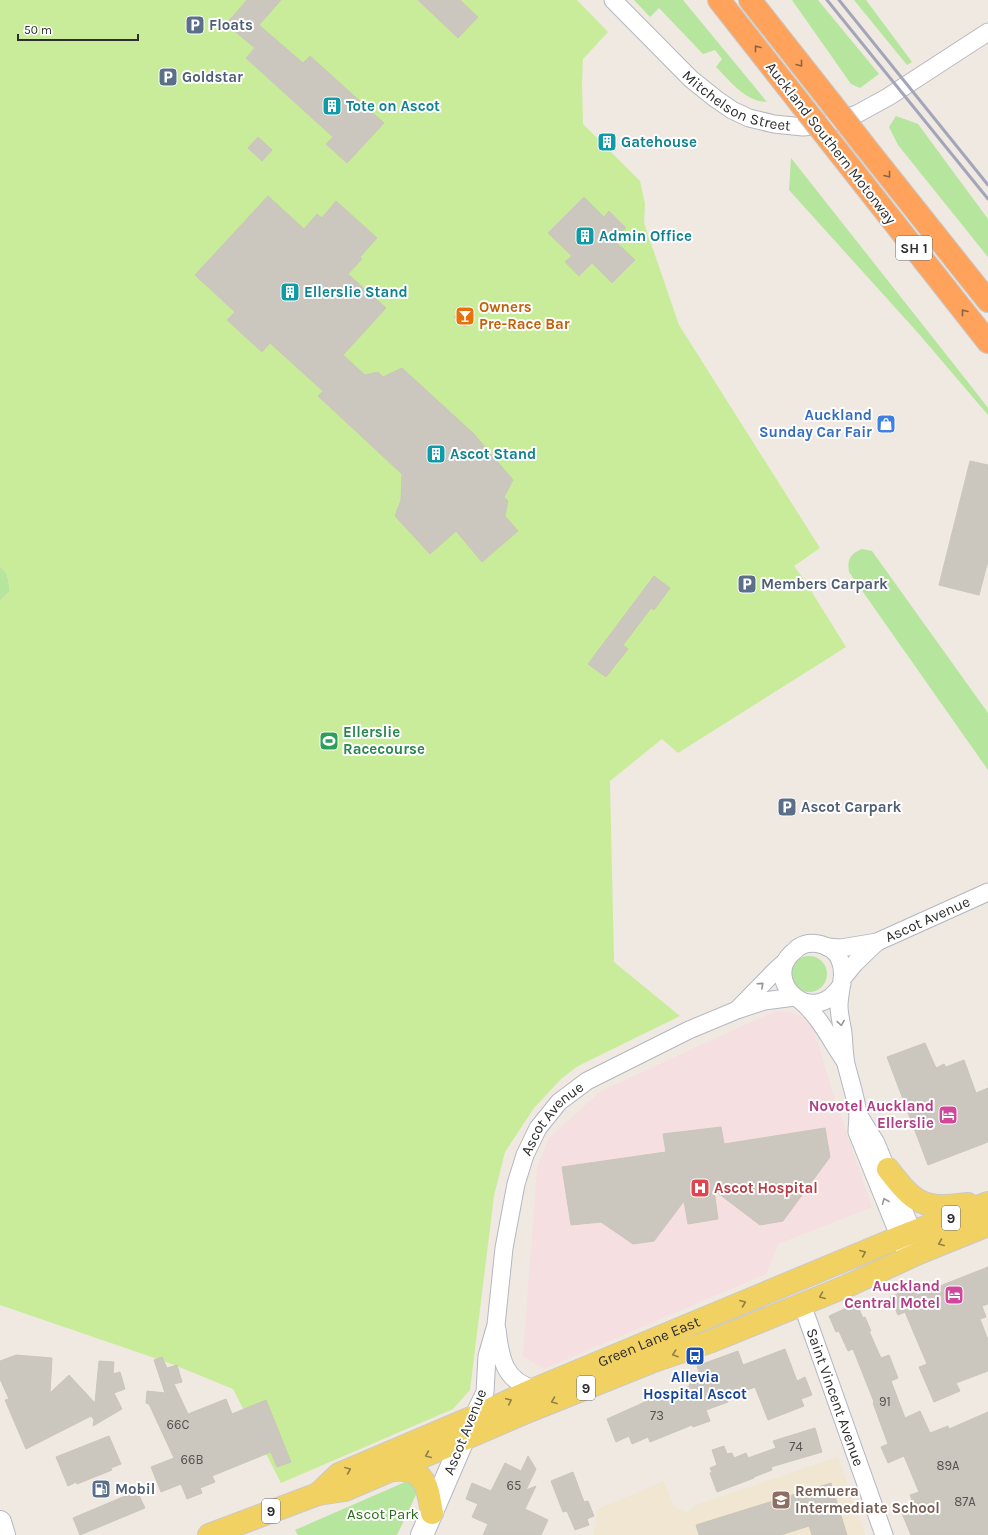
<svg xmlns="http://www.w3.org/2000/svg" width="988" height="1535" font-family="Karla,sans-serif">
<rect width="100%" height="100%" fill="#efe9e1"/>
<path fill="#f0e6d1" d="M 838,1457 L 865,1535 L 593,1535 L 598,1509 L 664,1481 L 673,1506 L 688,1512 L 693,1506 Z"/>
<path fill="#f5dfe0" d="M 775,1011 L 791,1012 L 805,1018 L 814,1030 L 833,1094 L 872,1207 L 778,1244 L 766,1274 L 544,1369 L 523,1356 L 537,1168 L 549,1138 L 601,1091 Z"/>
<g fill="#b6e59e">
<path d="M 634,0 L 683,0 L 767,102 C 746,102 730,81 716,67 L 722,59 L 715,50 L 703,54 L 659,8 L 650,17 Z"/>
<path d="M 792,0 L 818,0 L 879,74 L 860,88 L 851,84 Z"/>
<path d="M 854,0 L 866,0 L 912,62 L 907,65 Z"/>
<path d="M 896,116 L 918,124 L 988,219 L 988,257 L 898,145 L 889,127 Z"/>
<path d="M 791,158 L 971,386 L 988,408 L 988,415 L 919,334 L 789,190 Z"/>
<path d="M 862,549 L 872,551 L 988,713 L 988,770 L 849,572 C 847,559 850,554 862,549 Z"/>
<path d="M 0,566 L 7,574 L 10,591 L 0,601 Z"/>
<circle cx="809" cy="974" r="18"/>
<path d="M 412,1479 L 421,1484 L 397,1535 L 298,1535 L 295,1530 Z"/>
</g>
<path fill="#c9ec9a" d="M 0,0 L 577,0 L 608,32 L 583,59 L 582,82 L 583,124 L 640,181 L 645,204 L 644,223 L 679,325 L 820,548 L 794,566 L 805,581 L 846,647 L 678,753 L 662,739 L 610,781 L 614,962 L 680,1016 L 578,1066 L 562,1078 L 534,1108 L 505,1152 L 494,1196 L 470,1390 L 453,1409 L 281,1483 L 233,1389 L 172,1364 L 0,1305 L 0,601 L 10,591 L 7,574 L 0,566 Z"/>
<g fill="#cbc7bf" stroke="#cbc5ba">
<path d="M 247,0 L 281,0 L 259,25 L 303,63 L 310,56 L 384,123 L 347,163 L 326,144 L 333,137 L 246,58 L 255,48 L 226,24 Z"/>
<path d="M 418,0 L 460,0 L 478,17 L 458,38 Z"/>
<path d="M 258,137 L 272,150 L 262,161 L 248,148 Z"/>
<path d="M 268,196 L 304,229 L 317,214 L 322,218 L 336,201 L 377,238 L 360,257 L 362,259 L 348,274 L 386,308 L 343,355 L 365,375 L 378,372 L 383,377 L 402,368 L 474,434 L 513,480 L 504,497 L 508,501 L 505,516 L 518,531 L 482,562 L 456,531 L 430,554 L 395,516 L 401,500 L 402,474 L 318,396 L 323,391 L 270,343 L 262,352 L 227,320 L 235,312 L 195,275 Z"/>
<path d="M 584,197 L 604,217 L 609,211 L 626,228 L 614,240 L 635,260 L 612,283 L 592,263 L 579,276 L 565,262 L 572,256 L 548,233 Z"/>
<path d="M 464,306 L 475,315 L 465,327 L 454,317 Z"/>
<path d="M 970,461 L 988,465 L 988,561 L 979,595 L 939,585 Z"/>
<path d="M 654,576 L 670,588 L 654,610 L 651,608 L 623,645 L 628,649 L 606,677 L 588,664 Z"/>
<path d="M 925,1043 L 936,1068 L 944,1064 L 946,1067 L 964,1060 L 976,1093 L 988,1088 L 988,1142 L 928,1165 L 887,1057 Z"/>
<path d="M 721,1127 L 724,1144 L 825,1128 L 830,1157 L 783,1221 L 760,1225 L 714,1190 L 718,1219 L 688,1224 L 684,1201 L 654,1241 L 633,1244 L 601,1222 L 571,1225 L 562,1167 L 666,1152 L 663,1134 Z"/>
<path d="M 988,1267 L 988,1304 L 982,1306 L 986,1317 L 980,1319 L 988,1340 L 988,1371 L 956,1383 L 960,1391 L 934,1402 L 919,1367 L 927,1364 L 905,1312 L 898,1315 L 890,1297 L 914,1287 L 917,1295 Z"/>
<path d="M 855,1304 L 857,1308 L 858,1307 L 863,1318 L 865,1317 L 871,1331 L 869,1331 L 881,1358 L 889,1355 L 898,1378 L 891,1381 L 905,1418 L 920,1411 L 930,1433 L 948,1426 L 949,1429 L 988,1412 L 988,1535 L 911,1535 L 901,1511 L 914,1505 L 910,1495 L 919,1492 L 904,1456 L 888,1463 L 881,1447 L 888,1444 L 873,1403 L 874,1402 L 853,1349 L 848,1351 L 839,1331 L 836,1332 L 829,1316 Z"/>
<path d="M 785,1349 L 797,1381 L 805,1377 L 812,1395 L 801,1399 L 804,1406 L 768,1420 L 755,1387 L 727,1398 L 728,1402 L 706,1410 L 710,1421 L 693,1427 L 692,1425 L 650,1442 L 648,1437 L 632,1444 L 629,1436 L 616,1442 L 607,1419 L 656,1397 L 657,1398 L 690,1386 L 689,1382 L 701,1377 L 697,1366 L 738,1351 L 743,1365 Z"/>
<path d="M 16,1355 L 52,1358 L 50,1393 L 69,1375 L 95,1403 L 99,1361 L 114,1362 L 113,1374 L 120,1372 L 125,1389 L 114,1393 L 122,1409 L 93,1426 L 94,1420 L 91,1416 L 26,1449 L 5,1400 L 9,1399 L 0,1379 L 0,1361 Z"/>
<path d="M 162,1357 L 167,1368 L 177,1365 L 182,1382 L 174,1384 L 188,1414 L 226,1399 L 232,1414 L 266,1400 L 291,1462 L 277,1467 L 271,1452 L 212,1476 L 215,1482 L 200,1488 L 202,1493 L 187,1499 L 181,1484 L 161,1492 L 151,1467 L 174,1458 L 149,1404 L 146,1403 L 147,1391 L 165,1393 L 154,1360 Z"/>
<path d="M 815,1428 L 822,1452 L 771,1467 L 772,1470 L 754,1477 L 754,1478 L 717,1492 L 710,1473 L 712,1472 L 710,1468 L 717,1465 L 712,1450 L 724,1446 L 727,1454 L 732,1453 L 734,1458 L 746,1453 L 748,1458 L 776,1448 L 773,1441 Z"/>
<path d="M 109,1436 L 121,1464 L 111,1468 L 112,1470 L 77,1484 L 76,1482 L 68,1486 L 56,1457 Z"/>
<path d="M 528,1456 L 536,1469 L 526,1490 L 536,1486 L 525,1509 L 548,1520 L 541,1535 L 483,1535 L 488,1524 L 472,1517 L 478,1504 L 466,1499 L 472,1483 L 491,1491 L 505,1463 L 521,1471 Z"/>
<path d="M 573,1472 L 584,1502 L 588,1501 L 594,1516 L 587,1519 L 589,1525 L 575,1530 L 567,1511 L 563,1512 L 551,1481 Z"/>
<path d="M 831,1483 L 847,1535 L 812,1535 L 809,1526 L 781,1535 L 699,1535 L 696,1525 Z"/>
<path d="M 137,1491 L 145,1508 L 80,1535 L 73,1518 Z"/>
</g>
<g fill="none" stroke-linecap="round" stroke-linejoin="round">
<defs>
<g id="street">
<path id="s1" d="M 613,0 L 691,79 L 716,99 L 732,110 L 749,118 L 774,124 L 803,127 L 825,125 L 857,114 L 888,97 L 988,32"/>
<path id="s2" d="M 827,947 L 841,948 L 877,942 L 988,892"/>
<path d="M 842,979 L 855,963 L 877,942"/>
<path d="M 842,984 C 813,1031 762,981 792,953 C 795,951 797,948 799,947 C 812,939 833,945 839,958 C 847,974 839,990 839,1006 C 839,1015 842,1025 843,1033 C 844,1043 844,1054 846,1064 C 850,1080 856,1098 858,1114 C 858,1120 857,1127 857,1132 L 904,1248"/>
<path d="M 801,1001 C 820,1017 831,1041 845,1061"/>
<path d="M 738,1009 L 777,969 L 786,961"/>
<path d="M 858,1114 L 876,1143 L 917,1243"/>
<path id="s3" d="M 802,1304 L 884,1535"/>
<path d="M 497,1329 C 500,1357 504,1382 535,1389"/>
<path id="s4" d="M 473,1417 L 485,1392 L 487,1356 L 496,1325 L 504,1248 L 516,1184 L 525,1155 L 538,1128 L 559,1102 L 587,1081 L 689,1030 L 737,1010 L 764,1001 L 795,997"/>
</g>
<g id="secondary">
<path d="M 0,1522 L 4,1535"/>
<path d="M 422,1535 L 469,1426"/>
</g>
<g id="primary">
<path d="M 888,1169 C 915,1204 923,1210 968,1204"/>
<path d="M 393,1470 C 426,1468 427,1485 432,1513"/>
<path id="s5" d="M 318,1494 L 339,1474 L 473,1417 L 535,1389 L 900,1237 L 988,1203"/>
<path d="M 209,1535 L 318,1494 L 345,1490 L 529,1411 L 651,1362 L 712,1341 L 847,1286 L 921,1252 L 988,1225"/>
</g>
<g id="highway">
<path d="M 719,0 L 807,112"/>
<path d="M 750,0 L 832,104"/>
<path d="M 864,145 L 988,301"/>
<path d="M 840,154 L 988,342"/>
</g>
</defs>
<use href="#street" stroke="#b4b7c1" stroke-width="19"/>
<use href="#secondary" stroke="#b4b7c1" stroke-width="24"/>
<use href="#primary" stroke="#c9c9c9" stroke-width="24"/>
<use href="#highway" stroke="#c9c9c9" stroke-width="24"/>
<use href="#street" stroke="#fff" stroke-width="17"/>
<use href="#secondary" stroke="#fff" stroke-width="22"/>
<use href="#primary" stroke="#f2d163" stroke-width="22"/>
<use href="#highway" stroke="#ffa35c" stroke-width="22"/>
<g stroke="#a3a6b8" stroke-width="3">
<path d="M 827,0 L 988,199"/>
<path d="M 839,0 L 988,185"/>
</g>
<defs>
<g id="highway-bridge">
<path d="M 832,104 L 864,145"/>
<path d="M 807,112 L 840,154"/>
</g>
</defs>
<use href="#highway-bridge" stroke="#c9c9c9" stroke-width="24" stroke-linecap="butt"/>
<use href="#highway-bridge" stroke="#ffa35c" stroke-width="22"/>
</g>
<defs><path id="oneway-chevron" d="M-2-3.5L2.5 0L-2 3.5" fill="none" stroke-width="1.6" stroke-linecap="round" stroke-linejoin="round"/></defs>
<g stroke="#8c6343">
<use href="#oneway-chevron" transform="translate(757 48) rotate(-128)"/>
<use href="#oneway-chevron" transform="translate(800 64) rotate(52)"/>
<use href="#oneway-chevron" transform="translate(888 175) rotate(52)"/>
<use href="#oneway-chevron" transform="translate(964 312) rotate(-128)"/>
</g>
<g stroke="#969696">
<use href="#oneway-chevron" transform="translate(761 985) rotate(-42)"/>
<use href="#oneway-chevron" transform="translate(841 1023) rotate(81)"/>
<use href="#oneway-chevron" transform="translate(885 1201) rotate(-112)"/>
</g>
<g stroke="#908048">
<use href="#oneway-chevron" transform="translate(941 1243) rotate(158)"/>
<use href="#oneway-chevron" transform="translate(863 1253) rotate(-23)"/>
<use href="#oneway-chevron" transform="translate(822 1296) rotate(158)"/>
<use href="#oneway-chevron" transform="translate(743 1303) rotate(-22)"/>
<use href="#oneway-chevron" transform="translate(675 1354) rotate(161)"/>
<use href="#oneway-chevron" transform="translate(509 1401) rotate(-25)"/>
<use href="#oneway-chevron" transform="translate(554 1401) rotate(158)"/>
<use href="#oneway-chevron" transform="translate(428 1455) rotate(157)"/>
<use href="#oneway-chevron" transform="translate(348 1470) rotate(-23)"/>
</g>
<defs>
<symbol id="parking-square" viewBox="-11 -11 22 22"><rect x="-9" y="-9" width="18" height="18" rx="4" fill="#5c6f8a" stroke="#fff"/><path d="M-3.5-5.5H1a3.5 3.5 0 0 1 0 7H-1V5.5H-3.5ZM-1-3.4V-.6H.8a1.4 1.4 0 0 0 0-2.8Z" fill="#fff"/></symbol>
<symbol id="building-square" viewBox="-11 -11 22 22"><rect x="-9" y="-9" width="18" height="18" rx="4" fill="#0f9aa8" stroke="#fff"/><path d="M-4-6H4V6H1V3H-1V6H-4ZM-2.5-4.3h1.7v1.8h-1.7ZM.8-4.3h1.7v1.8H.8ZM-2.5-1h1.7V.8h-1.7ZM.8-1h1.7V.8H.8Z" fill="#fff"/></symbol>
<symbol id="bar-square" viewBox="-11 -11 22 22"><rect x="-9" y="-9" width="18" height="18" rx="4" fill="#e8710a" stroke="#fff"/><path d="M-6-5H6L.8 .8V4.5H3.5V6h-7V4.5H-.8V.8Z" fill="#fff"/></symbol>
<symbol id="shop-square" viewBox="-11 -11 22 22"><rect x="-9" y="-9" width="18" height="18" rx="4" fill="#3f7fe0" stroke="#fff"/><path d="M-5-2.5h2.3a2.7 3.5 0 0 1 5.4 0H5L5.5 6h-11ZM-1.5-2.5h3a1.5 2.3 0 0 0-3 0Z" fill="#fff"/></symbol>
<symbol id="stadium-square" viewBox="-11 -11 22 22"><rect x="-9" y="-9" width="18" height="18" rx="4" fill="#2e9e5b" stroke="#fff"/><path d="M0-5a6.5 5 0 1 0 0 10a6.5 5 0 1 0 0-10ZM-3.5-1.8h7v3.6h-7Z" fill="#fff"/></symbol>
<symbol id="hotel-square" viewBox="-11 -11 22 22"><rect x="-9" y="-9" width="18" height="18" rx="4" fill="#d1479c" stroke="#fff"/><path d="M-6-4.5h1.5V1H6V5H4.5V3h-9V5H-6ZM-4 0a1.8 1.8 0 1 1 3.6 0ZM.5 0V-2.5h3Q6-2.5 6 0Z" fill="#fff"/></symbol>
<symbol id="hospital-square" viewBox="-11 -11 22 22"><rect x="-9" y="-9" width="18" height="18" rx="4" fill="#e0444e" stroke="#fff"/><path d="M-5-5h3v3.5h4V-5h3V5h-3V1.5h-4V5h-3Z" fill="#fff"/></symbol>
<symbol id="bus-square" viewBox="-11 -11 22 22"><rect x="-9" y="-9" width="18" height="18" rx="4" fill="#1a4fb4" stroke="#fff"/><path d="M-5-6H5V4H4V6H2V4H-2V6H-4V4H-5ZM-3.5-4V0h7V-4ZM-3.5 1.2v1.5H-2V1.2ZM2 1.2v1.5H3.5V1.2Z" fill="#fff"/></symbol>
<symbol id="fuel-square" viewBox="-11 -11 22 22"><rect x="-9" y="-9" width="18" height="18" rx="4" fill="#5c6f8a" stroke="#fff"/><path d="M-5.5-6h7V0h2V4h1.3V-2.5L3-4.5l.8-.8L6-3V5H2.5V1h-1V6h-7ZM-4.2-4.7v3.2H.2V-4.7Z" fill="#fff"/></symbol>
<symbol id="school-square" viewBox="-11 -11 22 22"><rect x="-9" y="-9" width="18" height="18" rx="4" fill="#8d6e63" stroke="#fff"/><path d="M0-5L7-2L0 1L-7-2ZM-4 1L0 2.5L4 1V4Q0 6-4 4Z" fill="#fff"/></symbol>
</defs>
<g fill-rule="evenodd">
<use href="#parking-square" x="184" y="14" width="22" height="22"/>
<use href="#parking-square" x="157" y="66" width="22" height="22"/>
<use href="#building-square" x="321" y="95" width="22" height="22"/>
<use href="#building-square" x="596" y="131" width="22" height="22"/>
<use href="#building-square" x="574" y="225" width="22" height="22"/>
<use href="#building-square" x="279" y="281" width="22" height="22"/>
<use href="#bar-square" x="454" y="305" width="22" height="22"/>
<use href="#shop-square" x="875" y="413" width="22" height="22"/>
<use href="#building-square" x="425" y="443" width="22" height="22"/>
<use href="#parking-square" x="736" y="573" width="22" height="22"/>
<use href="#stadium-square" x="318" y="730" width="22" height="22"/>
<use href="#parking-square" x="776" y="796" width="22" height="22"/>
<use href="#hotel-square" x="937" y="1104" width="22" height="22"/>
<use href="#hospital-square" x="689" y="1177" width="22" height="22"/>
<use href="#hotel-square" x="943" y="1284" width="22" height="22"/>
<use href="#bus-square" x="684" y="1345" width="22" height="22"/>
<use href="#fuel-square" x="90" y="1478" width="22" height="22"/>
<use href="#school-square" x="770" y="1489" width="22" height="22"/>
</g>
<g text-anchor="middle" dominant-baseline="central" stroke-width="4" stroke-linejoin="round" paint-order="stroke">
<g font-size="13" fill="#555452">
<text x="885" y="1401">91</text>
<text x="657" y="1415">73</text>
<text x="178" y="1424">66C</text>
<text x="796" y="1446">74</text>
<text x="192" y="1459">66B</text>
<text x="948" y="1465">89A</text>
<text x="514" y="1485">65</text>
<text x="965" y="1501">87A</text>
</g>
<g fill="#fff" stroke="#6d6d6d" stroke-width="1">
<rect x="896" y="236" width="36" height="24" rx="3"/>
<rect x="942" y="1206" width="18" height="24" rx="3"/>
<rect x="577" y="1376" width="18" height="24" rx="3"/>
<rect x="262" y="1499" width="18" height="24" rx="3"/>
</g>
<g font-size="14" font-weight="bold" fill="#2e2e2e">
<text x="914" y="248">SH 1</text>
<text x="951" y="1218">9</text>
<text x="586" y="1388">9</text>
<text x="271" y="1511">9</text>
</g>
<g font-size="15" font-weight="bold" fill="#4e5e75" stroke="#fff" text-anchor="start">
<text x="209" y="25">Floats</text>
<text x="182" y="77">Goldstar</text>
<text x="761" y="584">Members Carpark</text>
<text x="801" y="807">Ascot Carpark</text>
<text x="115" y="1489">Mobil</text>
</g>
<g font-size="15" fill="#2e2e2e" stroke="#fff">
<text stroke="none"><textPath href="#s1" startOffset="163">Mitchelson Street</textPath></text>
<text transform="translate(831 143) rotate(52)">Auckland Southern Motorway</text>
<text stroke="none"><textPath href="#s2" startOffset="106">Ascot Avenue</textPath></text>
<text stroke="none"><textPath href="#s4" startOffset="315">Ascot Avenue</textPath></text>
<text stroke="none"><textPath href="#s5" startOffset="366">Green Lane East</textPath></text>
<text stroke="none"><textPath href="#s3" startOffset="99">Saint Vincent Avenue</textPath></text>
<text transform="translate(465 1432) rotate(-68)">Ascot Avenue</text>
</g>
<g font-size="15" font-weight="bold" fill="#0d838f" stroke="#fff" text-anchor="start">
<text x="346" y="106">Tote on Ascot</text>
<text x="621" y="142">Gatehouse</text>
<text x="599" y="236">Admin Office</text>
<text x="304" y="292">Ellerslie Stand</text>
<text x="450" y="454">Ascot Stand</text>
</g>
<g font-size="15" font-weight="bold" fill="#c56008" stroke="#fff" text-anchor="start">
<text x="479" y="307">Owners<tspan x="479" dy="17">Pre-Race Bar</tspan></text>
</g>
<g font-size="15" font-weight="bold" fill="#366cbe" stroke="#fff" text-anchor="end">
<text x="872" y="415">Auckland<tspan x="872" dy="17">Sunday Car Fair</tspan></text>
</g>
<g font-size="15" font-weight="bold" fill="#27864d" stroke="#fff" text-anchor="start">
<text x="343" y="732">Ellerslie<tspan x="343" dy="17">Racecourse</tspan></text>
</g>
<g font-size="15" font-weight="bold" fill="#b23c85" stroke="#fff" text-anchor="end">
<text x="934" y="1106">Novotel Auckland<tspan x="934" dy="17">Ellerslie</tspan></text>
<text x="940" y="1286">Auckland<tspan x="940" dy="17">Central Motel</tspan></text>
</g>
<g font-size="15" font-weight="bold" fill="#be3a42" stroke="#fff" text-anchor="start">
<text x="714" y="1188">Ascot Hospital</text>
</g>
<g font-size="15" font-weight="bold" fill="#164399" stroke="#fff">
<text x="695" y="1377">Allevia<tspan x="695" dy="17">Hospital Ascot</tspan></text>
</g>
<g font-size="15" font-weight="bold" fill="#785e54" stroke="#fff" text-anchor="start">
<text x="795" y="1491">Remuera<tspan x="795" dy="17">Intermediate School</tspan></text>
</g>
<g font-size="15" fill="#2c6e1b" stroke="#fff">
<text x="383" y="1514">Ascot Park</text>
</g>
</g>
<path d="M18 34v6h120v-6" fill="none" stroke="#2e2e2e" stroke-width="2"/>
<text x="24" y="34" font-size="12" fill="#2e2e2e" stroke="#ffffff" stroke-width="3" paint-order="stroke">50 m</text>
</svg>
